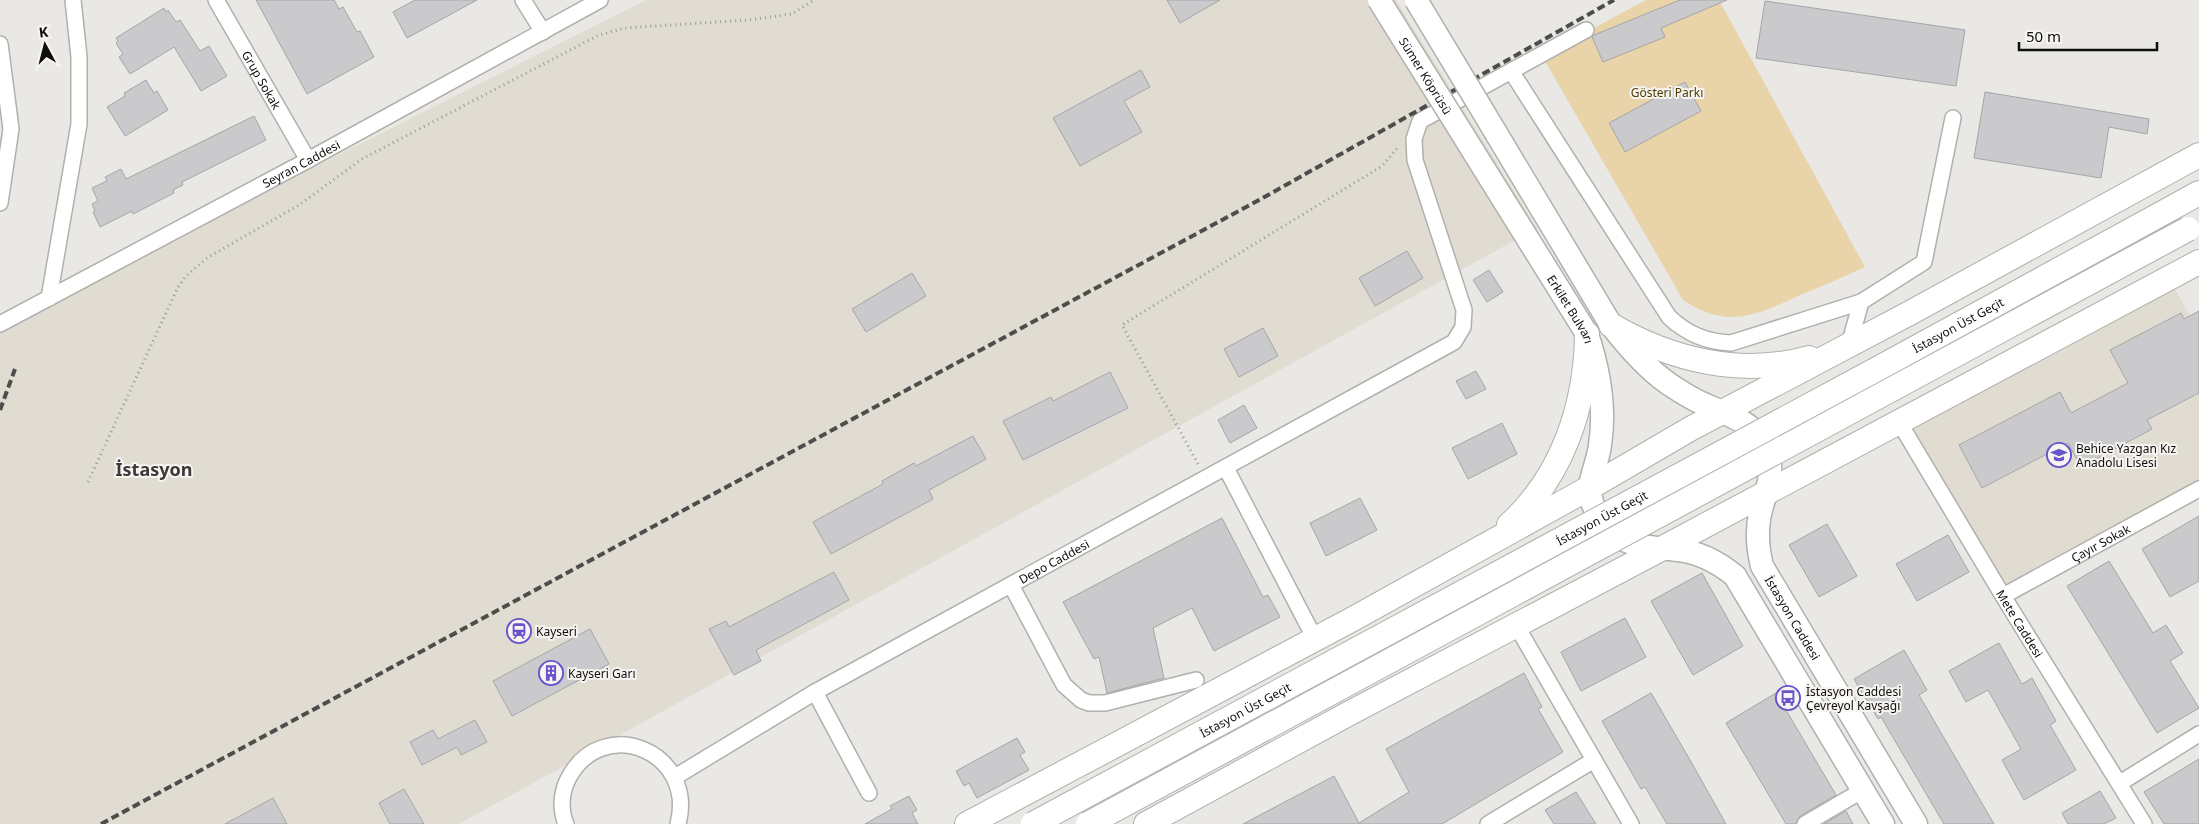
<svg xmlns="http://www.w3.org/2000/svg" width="2199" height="824" font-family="'Noto Sans',sans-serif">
<rect width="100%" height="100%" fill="#e9e8e5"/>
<g fill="#e1dcd2">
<path d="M 646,0 L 1396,0 L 1537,228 L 459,824 L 0,824 L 0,327 L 22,314 Z"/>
<path d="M 2169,278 L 2199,332 L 2199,489 L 2003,596 L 1899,422 Z"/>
</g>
<path fill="#e8d4a8" d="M 1646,0 L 1719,0 L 1865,267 C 1843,277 1821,287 1798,296 C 1756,316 1726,329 1683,300 L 1542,56 Z"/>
<g fill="#cacacd" stroke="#a5a5a8">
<path d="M 256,0 L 334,0 L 339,9 L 343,7 L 357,32 L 360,31 L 374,57 L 307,94 Z"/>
<path d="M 415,0 L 477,0 L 407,38 L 393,12 Z"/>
<path d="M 1167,0 L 1220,0 L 1180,23 Z"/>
<path d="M 1680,0 L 1727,0 L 1661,28 L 1665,37 L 1603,62 L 1592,37 L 1594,35 Z"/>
<path d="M 1765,1 L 1965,30 L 1956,86 L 1756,58 Z"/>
<path d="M 164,8 L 166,12 L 168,10 L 176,22 L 180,20 L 200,51 L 209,46 L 227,76 L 201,91 L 174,47 L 130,74 L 119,57 L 123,54 L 116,43 L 118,41 L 116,38 Z"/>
<path d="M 1141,70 L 1150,87 L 1124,101 L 1142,132 L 1080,166 L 1053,118 Z"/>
<path d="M 146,80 L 154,93 L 157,91 L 168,110 L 125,136 L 107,107 L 125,96 L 124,93 Z"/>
<path d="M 1685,82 L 1701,111 L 1625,152 L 1609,123 Z"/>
<path d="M 1985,92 L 2149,119 L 2147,134 L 2109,127 L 2101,178 L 1974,158 Z"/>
<path d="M 254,116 L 266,140 L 182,182 L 183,185 L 173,190 L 174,193 L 133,214 L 132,211 L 100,227 L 93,212 L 95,211 L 92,204 L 98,201 L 92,188 L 107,181 L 105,177 L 121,169 L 126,179 Z"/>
<path d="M 1407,251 L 1423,278 L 1375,306 L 1359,278 Z"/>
<path d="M 1489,270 L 1503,292 L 1487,302 L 1473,280 Z"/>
<path d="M 912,273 L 926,296 L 866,332 L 852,309 Z"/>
<path d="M 2199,311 L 2199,393 L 2147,420 L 2152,429 L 2081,467 L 2068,443 L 1982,488 L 1959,445 L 2060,392 L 2071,413 L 2128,383 L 2110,350 L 2181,313 L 2184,319 Z"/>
<path d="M 1263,328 L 1278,356 L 1239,377 L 1224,349 Z"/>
<path d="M 1476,371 L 1486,389 L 1466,399 L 1456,381 Z"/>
<path d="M 1110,372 L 1128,408 L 1023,460 L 1003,421 L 1051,397 L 1053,401 Z"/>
<path d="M 1244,405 L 1257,428 L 1230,443 L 1218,420 Z"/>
<path d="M 1502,423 L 1517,454 L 1468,479 L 1452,448 Z"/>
<path d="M 973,436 L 986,459 L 929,490 L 933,499 L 831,554 L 813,522 L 883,484 L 882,481 L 914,463 L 916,466 Z"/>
<path d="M 1360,498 L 1377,530 L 1326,556 L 1310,523 Z"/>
<path d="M 2199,516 L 2199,581 L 2170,597 L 2142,549 Z"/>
<path d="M 1222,518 L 1263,597 L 1268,595 L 1280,617 L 1214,651 L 1192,608 L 1153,628 L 1164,678 L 1107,693 L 1099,657 L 1094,659 L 1063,602 Z"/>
<path d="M 1827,524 L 1857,576 L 1819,597 L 1789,545 Z"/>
<path d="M 1948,535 L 1969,572 L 1917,601 L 1896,564 Z"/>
<path d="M 2109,561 L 2153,633 L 2166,625 L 2183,653 L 2170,661 L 2199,708 L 2157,733 L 2067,586 Z"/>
<path d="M 834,572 L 849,600 L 756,650 L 761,661 L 734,675 L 709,629 L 726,621 L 729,627 Z"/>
<path d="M 1702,573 L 1743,646 L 1693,675 L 1651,601 Z"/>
<path d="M 1625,618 L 1646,657 L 1581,691 L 1561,652 Z"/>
<path d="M 590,629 L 609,664 L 512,716 L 493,681 Z"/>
<path d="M 1999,643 L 2022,684 L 2032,678 L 2056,721 L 2050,725 L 2076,770 L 2024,800 L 2002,760 L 2021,749 L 1988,690 L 1966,702 L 1949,671 Z"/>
<path d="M 1904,650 L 1927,690 L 1919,695 L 1994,824 L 1944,824 L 1881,717 L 1878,719 L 1854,679 Z"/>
<path d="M 1524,673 L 1542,707 L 1538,709 L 1563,752 L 1442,824 L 1243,824 L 1334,776 L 1359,823 L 1409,792 L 1386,749 Z"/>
<path d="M 1651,693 L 1690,760 L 1726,824 L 1667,824 L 1645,787 L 1641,789 L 1602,721 Z"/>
<path d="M 1776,693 L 1836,795 L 1800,816 L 1796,824 L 1786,824 L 1726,723 Z"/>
<path d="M 475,720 L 487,742 L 461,755 L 457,747 L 422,765 L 410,742 L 433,730 L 438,739 Z"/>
<path d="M 1017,738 L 1025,752 L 1020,755 L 1029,770 L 977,798 L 969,783 L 964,786 L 956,771 Z"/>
<path d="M 2199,759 L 2199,824 L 2164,824 L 2144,792 Z"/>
<path d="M 404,789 L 424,824 L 390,824 L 379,803 Z"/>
<path d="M 2100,791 L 2116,818 L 2104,824 L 2068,824 L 2062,813 Z"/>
<path d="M 1576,792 L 1596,824 L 1554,824 L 1545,810 Z"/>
<path d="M 909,796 L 917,810 L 912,813 L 918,824 L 865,824 L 892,809 L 890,806 Z"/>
<path d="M 273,798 L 287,824 L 225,824 Z"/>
<path d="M 1846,811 L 1853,824 L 1824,824 Z"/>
</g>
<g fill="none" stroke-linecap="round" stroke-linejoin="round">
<defs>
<g id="minor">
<path id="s1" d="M 216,0 L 308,160"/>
<path d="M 523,0 L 543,32"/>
<path d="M 0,44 L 11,129 L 0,203"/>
<path d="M 1511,71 L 1669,317 C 1687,334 1706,342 1731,343 L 1861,302"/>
<path d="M 49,298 L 79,124 L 79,57 L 73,0"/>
<path id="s2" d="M 0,324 L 308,160 L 600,0"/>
<path d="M 1849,345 L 1861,302 L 1924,262 L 1953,118"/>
<path id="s3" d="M 1899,422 L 2003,596 L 2144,824"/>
<path d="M 1226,468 L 1315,639"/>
<path d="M 1011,585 L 1064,685 L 1081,700 L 1089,703 L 1105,703 L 1196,680"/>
<path id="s4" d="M 2003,596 L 2199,489"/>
<path d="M 1516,625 L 1631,824"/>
<path d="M 815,692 L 869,793"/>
<path id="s5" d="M 675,777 L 815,692 L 1454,342 L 1463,327 L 1464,310 L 1415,160 L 1414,139 L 1420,121 L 1586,30"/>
<path d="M 2120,783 L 2199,734"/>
<path d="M 566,824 C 560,810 561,793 568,779 C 602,713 697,751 678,824"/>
<path d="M 1488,824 L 1594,760"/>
<path d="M 1805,824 L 1863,790"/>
</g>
<g id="primary">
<path id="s6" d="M 1496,133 L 1611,325 C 1628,347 1646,368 1669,384 C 1681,392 1693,400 1706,405 C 1732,417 1759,423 1768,454 C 1774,473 1767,488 1762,506 C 1756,526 1757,546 1762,566 L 1916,824"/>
<path id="s7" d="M 1473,151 L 1587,334 C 1599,370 1606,407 1600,445 C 1599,458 1589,480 1590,490 C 1590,508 1605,527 1619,537 C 1638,549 1656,547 1677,550 C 1700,552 1718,562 1735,576 L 1883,824"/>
</g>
<g id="trunk">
<path d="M 2170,209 L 2199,193"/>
<path d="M 1611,325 C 1671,360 1741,377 1809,358"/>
<path d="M 1509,525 C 1563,476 1586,405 1587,334"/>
<path d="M 967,824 L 1351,620 L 1589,488 L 1690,429 L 1908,314 L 2199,155"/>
<path d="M 1146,824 L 1348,714 L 1661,549 L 2199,262"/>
</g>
</defs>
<use href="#minor" stroke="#b1b0ad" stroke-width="18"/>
<use href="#primary" stroke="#b1b0ad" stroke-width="25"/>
<use href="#trunk" stroke="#b1b0ad" stroke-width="26"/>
<g stroke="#989794" stroke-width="3" stroke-dasharray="1 4" stroke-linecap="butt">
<path d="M 1198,464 L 1122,325 L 1382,166 L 1399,146"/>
<path d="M 88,482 L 178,287 L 186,276 L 207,258 L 299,205 L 362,159 L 599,35 L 625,28 L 748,20 L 792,14 L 814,0"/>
</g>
<use href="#minor" stroke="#fff" stroke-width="15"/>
<use href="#primary" stroke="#fff" stroke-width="22"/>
<use href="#trunk" stroke="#fff" stroke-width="24"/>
<g stroke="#4e4d4c" stroke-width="4" stroke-dasharray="8 4" stroke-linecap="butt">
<path d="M 0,410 L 15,369"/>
<path d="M 101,824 L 1261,199 L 1614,0"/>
</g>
<defs>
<g id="primary-bridge">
<path id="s8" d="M 1379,0 L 1473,151"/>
<path d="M 1416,0 L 1496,133"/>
</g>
<g id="trunk-bridge">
<path id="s9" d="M 1033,824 L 1879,368 L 2170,209"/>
<path d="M 1088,824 L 2188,229"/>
</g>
</defs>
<use href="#primary-bridge" stroke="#b1b0ad" stroke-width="25" stroke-linecap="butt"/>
<use href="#trunk-bridge" stroke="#b1b0ad" stroke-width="26" stroke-linecap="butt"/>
<use href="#primary-bridge" stroke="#fff" stroke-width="22"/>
<use href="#trunk-bridge" stroke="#fff" stroke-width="24"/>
</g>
<defs>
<symbol id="school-ring" viewBox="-11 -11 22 22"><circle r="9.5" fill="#f7f5f2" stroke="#6853cc" stroke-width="1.5"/><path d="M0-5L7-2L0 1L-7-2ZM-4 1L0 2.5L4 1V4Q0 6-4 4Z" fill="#6853cc"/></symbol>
<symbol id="station-ring" viewBox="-11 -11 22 22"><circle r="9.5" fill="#f7f5f2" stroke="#6853cc" stroke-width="1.5"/><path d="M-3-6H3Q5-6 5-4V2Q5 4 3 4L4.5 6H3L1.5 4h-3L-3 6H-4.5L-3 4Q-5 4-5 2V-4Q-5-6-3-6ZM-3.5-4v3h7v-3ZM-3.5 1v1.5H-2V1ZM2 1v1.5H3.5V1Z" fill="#6853cc"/></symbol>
<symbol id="building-ring" viewBox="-11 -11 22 22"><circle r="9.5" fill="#f7f5f2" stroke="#6853cc" stroke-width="1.5"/><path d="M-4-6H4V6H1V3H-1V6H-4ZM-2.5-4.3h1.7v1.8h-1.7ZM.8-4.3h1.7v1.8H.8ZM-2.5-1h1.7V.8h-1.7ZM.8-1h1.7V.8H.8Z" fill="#6853cc"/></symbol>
<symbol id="bus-ring" viewBox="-11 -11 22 22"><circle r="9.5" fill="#f7f5f2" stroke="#6853cc" stroke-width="1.5"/><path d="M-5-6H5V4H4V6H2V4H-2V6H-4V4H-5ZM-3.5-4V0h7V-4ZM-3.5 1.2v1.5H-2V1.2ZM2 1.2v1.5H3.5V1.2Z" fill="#6853cc"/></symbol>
</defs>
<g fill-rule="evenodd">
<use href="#school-ring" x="2045" y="441" width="28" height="28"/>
<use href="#station-ring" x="505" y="617" width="28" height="28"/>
<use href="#building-ring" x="537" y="659" width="28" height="28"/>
<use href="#bus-ring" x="1774" y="684" width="28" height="28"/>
</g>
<g text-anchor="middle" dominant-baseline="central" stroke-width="4" stroke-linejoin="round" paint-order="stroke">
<g font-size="12" fill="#0f0e0d" stroke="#f7f5f2">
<text stroke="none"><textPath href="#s8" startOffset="89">Sümer Köprüsü</textPath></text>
<text stroke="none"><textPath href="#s1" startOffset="92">Grup Sokak</textPath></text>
<text stroke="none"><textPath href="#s2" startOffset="341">Seyran Caddesi</textPath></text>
<text stroke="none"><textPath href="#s7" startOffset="186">Erkilet Bulvarı</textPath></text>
<text stroke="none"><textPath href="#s9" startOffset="1051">İstasyon Üst Geçit</textPath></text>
<text stroke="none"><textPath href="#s9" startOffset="646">İstasyon Üst Geçit</textPath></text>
<text stroke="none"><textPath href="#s4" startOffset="111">Çayır Sokak</textPath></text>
<text stroke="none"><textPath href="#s5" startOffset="436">Depo Caddesi</textPath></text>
<text stroke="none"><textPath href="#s6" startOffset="606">İstasyon Caddesi</textPath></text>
<text stroke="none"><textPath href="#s3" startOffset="235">Mete Caddesi</textPath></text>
<text stroke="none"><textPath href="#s9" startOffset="241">İstasyon Üst Geçit</textPath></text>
</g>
<g font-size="12" fill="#4f3b02" stroke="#f7f5f2">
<text x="1667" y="92">Gösteri Parkı</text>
</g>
<g font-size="12" fill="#0f0e0d" stroke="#f7f5f2" text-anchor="start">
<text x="2076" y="448">Behice Yazgan Kız<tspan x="2076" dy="14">Anadolu Lisesi</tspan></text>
<text x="536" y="631">Kayseri</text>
<text x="568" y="673">Kayseri Garı</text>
<text x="1806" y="691">İstasyon Caddesi<tspan x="1806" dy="14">Çevreyol Kavşağı</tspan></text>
</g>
<g font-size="18" font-weight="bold" fill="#3b3a38" stroke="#f7f5f2">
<text x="154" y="469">İstasyon</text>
</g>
</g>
<g transform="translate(45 45) rotate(353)" stroke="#f7f5f2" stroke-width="4" paint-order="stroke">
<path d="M0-4L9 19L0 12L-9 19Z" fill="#0f0e0d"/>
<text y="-8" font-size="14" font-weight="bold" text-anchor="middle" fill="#0f0e0d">K</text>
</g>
<path d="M2019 42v8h138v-8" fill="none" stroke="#0f0e0d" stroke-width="2.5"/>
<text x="2026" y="42" font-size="15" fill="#0f0e0d" stroke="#f7f5f2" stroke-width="4" paint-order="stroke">50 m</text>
</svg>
